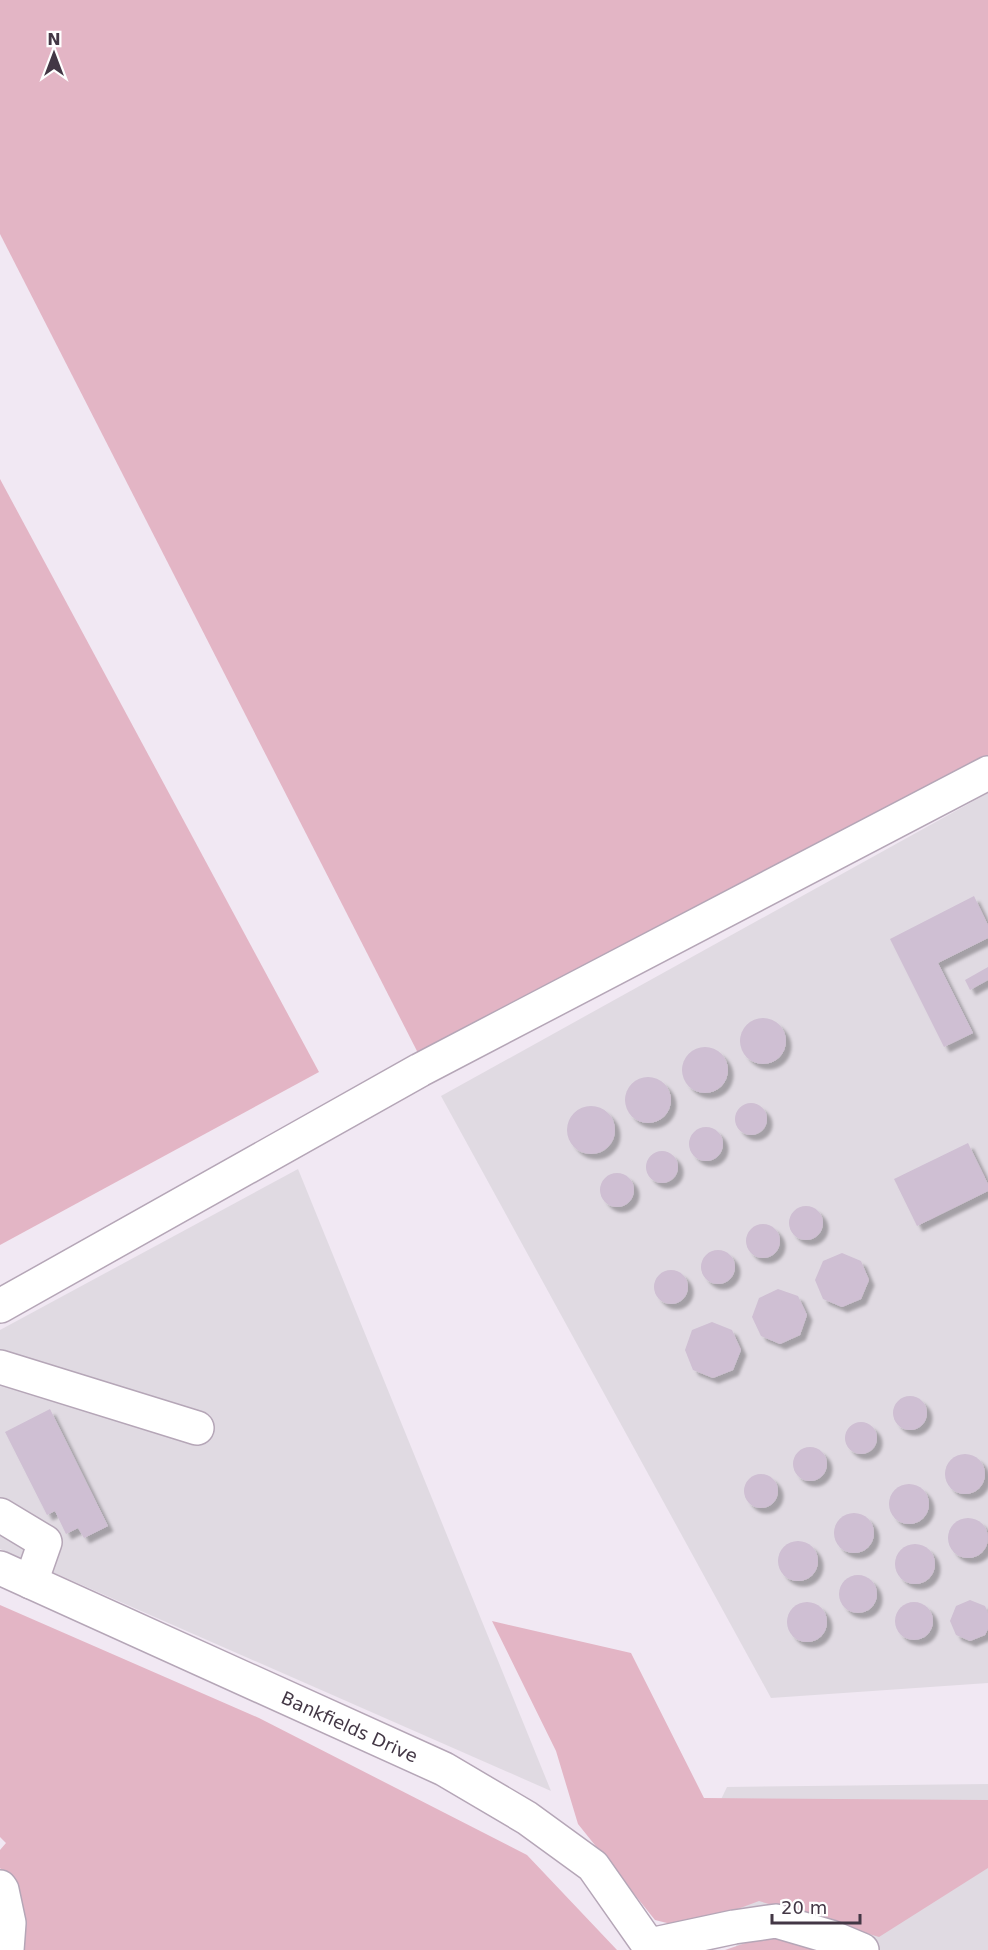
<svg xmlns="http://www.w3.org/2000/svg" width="988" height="1950" font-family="'DejaVu Sans',sans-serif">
<defs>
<filter id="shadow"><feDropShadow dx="5.5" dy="5.5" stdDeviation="1.5" flood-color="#0004"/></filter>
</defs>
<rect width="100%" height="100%" fill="#f1e8f3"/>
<g fill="#e0dae2">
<path d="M 988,793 L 988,1683 L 771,1698 L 441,1096 Z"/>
<path d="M 298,1169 L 551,1791 L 0,1549 L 0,1330 Z"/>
<path d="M 988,1784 L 988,1950 L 738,1950 L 695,1853 L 727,1787 Z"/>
</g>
<g fill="#e3b5c5">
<path d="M 0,0 L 988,0 L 988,757 L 418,1053 L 0,234 Z"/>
<path d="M 0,479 L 319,1072 L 0,1245 Z"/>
<path d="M 0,1605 L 259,1718 L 527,1855 L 617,1950 L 13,1950 L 16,1890 L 0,1868 L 0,1850 L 6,1843 L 0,1837 Z"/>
<path d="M 492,1621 L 631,1653 L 704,1798 L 988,1800 L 988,1868 L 879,1937 L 759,1901 L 687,1928 L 655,1920 L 578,1824 L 556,1751 Z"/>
<path d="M 784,1930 L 837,1950 L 725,1950 Z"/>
</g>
<g fill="#cfbfd3" filter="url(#shadow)">
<path d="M 974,896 L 988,925 L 988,938 L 938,963 L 973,1033 L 944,1047 L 890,939 Z"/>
<path d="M 988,967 L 988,980 L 970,990 L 965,980 Z"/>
<circle cx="763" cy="1041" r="23"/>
<circle cx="705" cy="1070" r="23"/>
<circle cx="648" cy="1100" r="23"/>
<circle cx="751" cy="1119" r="16"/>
<circle cx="591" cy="1130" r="24"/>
<circle cx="706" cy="1144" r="17"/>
<path d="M 968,1143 L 988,1184 L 988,1191 L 917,1226 L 894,1179 Z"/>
<circle cx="662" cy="1167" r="16"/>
<circle cx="617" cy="1190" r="17"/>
<circle cx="806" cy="1223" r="17"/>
<circle cx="763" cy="1241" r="17"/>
<circle cx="718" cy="1267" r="17"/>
<path d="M 842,1253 L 861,1261 L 869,1280 L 861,1299 L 842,1307 L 823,1299 L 815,1280 L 823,1261 Z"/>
<circle cx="671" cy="1287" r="17"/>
<path d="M 778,1289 L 798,1296 L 807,1315 L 800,1335 L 780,1344 L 761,1336 L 752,1317 L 759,1298 Z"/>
<path d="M 712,1322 L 732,1330 L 741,1350 L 733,1370 L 713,1378 L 693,1370 L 685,1350 L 692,1330 Z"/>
<circle cx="910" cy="1413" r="17"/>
<path d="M 50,1409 L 108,1526 L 84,1538 L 78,1528 L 66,1534 L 55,1511 L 47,1515 L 5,1432 Z"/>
<circle cx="861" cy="1438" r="16"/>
<circle cx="810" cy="1464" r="17"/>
<circle cx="965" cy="1474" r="20"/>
<circle cx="761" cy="1491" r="17"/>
<circle cx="909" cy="1504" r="20"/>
<circle cx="854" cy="1533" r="20"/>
<circle cx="968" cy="1538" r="20"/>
<circle cx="798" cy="1561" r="20"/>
<circle cx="915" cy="1564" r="20"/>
<circle cx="858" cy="1594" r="19"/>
<path d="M 970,1600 L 985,1606 L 988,1613 L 988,1629 L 985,1635 L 970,1641 L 956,1635 L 950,1621 L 956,1606 Z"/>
<circle cx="914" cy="1621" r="19"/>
<circle cx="807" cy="1622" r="20"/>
</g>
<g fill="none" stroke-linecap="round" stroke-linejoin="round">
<defs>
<g id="minor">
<path d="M 0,1306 L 420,1070 L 988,773"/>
<path d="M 0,1367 L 197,1428"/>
<path d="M 0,1515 L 45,1542 L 31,1582"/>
<path id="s1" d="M 0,1568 L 444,1769 L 527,1818 L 593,1866 L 652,1950"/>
<path d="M 0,1887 L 2,1890 L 9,1923 L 7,1950"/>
<path d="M 650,1945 L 734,1927 L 776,1921 L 831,1937 L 862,1950"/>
</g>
</defs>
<use href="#minor" stroke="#b5a6b7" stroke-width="36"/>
<use href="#minor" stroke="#fff" stroke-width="33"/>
</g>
<g text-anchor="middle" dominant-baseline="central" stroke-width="4.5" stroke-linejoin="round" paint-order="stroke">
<g font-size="18" fill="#433745" stroke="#fff">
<text stroke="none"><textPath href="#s1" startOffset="384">Bankfields Drive</textPath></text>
</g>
</g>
<g transform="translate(54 54)" stroke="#ffffff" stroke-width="4.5" paint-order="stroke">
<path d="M0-4.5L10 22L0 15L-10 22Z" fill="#433745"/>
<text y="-9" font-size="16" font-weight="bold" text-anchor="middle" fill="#433745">N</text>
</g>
<path d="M772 1914v9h88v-9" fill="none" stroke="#433745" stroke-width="3"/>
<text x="781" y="1914" font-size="18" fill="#433745" stroke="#ffffff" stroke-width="4.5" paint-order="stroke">20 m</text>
</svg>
